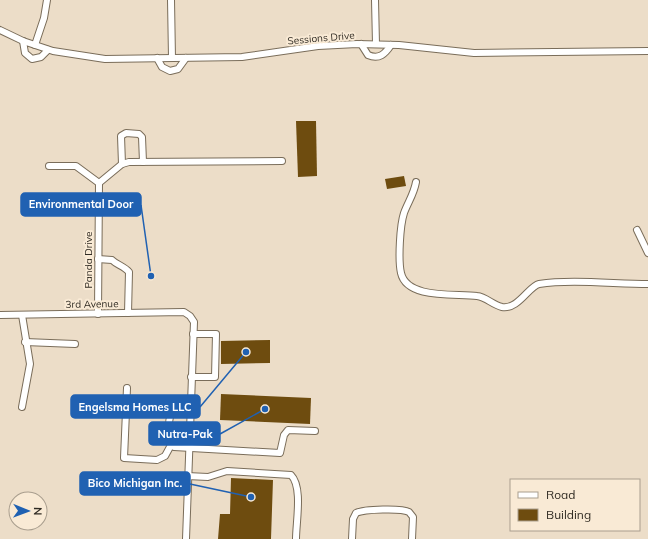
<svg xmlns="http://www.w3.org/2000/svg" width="648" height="539" font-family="Mulish,sans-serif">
<rect width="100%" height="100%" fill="#ecddc8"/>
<g fill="#6e4c0f">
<path d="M 296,121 L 316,121 L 317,176 L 298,177 Z"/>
<path d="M 404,176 L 406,186 L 387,189 L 385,179 Z"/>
<path d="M 270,340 L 270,363 L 221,364 L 221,341 Z"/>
<path d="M 221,394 L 311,398 L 310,424 L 220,420 Z"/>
<path d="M 231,478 L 273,480 L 271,539 L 218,539 L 220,514 L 230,514 Z"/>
</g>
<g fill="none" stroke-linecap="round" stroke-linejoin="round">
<defs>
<g id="minor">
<path d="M 171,0 L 172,58"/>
<path d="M 375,0 L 376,44"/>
<path d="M 0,30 L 23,41 L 53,51 L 105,59 L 242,57 L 318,46 L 357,44 L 399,45 L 474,53 L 648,51"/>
<path d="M 23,41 L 25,53 L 32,59 L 41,57 L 48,50"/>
<path d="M 361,44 L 368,55 C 379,60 385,54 391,45"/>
<path d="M 35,45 L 44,18 L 47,0"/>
<path d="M 157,58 L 162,67 L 170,71 L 178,69 L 186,58"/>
<path d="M 122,164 L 121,136 L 126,133 L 139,134 L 142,137 L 143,162"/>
<path d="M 49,166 L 76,166 L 99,183"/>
<path d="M 416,182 C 414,194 408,202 404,213 C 400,225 398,260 401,273 C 407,300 457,293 477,296 C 486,297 493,305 502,307 C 518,310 529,286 539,284 C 571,279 615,284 648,284"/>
<path d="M 99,183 L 122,164 L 129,162 L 282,161"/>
<path d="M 637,230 L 648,253"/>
<path d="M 98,259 L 112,260 C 117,265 124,266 129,272 L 128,313"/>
<path d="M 98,314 L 99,183"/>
<path d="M 0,315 L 184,312 L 190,316 L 194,322 L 186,539"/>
<path d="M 22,315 L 30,364 L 22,407"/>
<path d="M 25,342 L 75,344"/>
<path d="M 191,377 L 215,377 L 216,334 L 193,334"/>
<path d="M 127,388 L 124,458 L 157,460 L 165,456 L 171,445"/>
<path d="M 190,402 C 186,403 178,404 175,407 C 167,414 167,441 174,447 L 280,453 L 284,435 L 288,430 L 315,431"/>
<path d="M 187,476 L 208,477 L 227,471 L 291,475 C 303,487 296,522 296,539"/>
<path d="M 352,539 L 353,519 L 356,513 C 364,509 402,508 409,512 L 413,517 L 412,539"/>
</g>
</defs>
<use href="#minor" stroke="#7a6d5a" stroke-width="8"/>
<use href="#minor" stroke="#fff" stroke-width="6"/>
</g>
<g text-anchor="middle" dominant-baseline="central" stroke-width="4" stroke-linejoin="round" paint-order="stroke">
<g font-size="10" fill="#302b23" stroke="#f9ead5">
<text transform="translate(321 38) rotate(-5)">Sessions Drive</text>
<text transform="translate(88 260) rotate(-90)">Panda Drive</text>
<text transform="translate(92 304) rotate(-1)">3rd Avenue</text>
</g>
</g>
<path fill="none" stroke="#2061b2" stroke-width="1.5" d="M151 276L141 205M246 352L200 407M265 409L220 434M251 497L190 484"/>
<g fill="#2061b2" stroke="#f9ead5" stroke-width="1.5">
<circle cx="151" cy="276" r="4"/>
<circle cx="246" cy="352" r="4"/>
<circle cx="265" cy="409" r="4"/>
<circle cx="251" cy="497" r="4"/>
</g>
<g fill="#2061b2" stroke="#2061b2" stroke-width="1.5">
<rect x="21" y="193" width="120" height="23" rx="4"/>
<rect x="71" y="395" width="129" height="23" rx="4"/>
<rect x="149" y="422" width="71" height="23" rx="4"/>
<rect x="80" y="472" width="110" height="23" rx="4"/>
</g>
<g font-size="11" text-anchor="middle" font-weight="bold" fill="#fff">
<text x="81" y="208">Environmental Door</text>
<text x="135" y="411">Engelsma Homes LLC</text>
<text x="185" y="438">Nutra-Pak</text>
<text x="135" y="487">Bico Michigan Inc.</text>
</g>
<rect x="510" y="479" width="130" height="52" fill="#f9ead5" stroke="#a99e8e"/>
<rect x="518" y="492" width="20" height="6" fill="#ffffff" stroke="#a99e8e"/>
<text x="546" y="499" font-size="12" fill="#302b23">Road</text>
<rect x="518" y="509" width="20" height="12" fill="#6e4c0f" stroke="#a99e8e"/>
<text x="546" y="519" font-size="12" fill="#302b23">Building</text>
<g transform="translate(28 511) rotate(91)"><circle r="19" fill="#f9ead5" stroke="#a99e8e"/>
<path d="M0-3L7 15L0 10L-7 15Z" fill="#2061b2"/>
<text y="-6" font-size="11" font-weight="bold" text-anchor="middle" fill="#302b23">N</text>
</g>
</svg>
